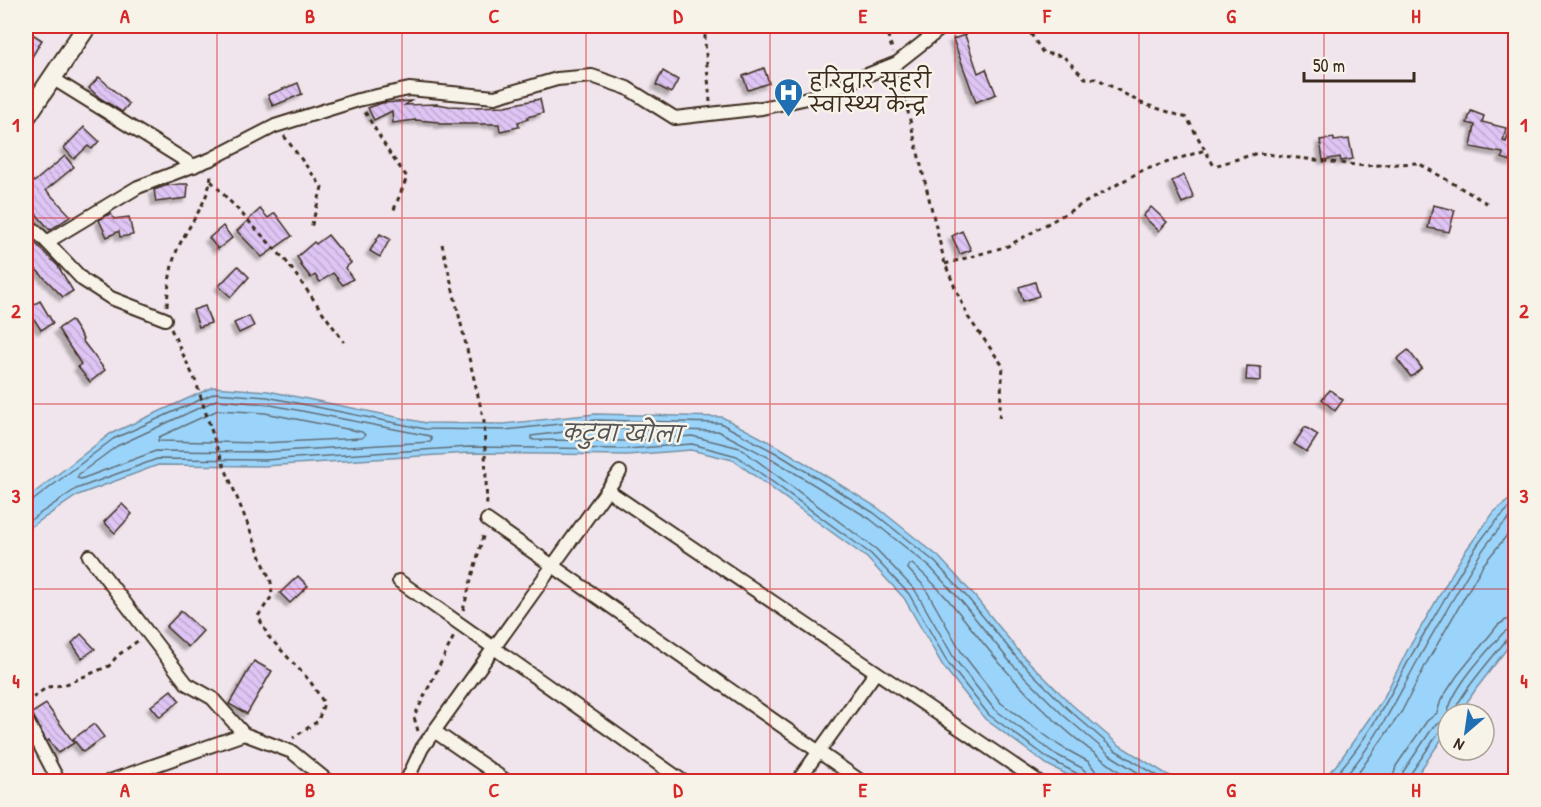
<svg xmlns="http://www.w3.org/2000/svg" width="1541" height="807" font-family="'Patrick Hand','Playpen Sans Deva',sans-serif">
<defs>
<pattern id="building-back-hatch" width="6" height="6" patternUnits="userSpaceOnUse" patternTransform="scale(1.5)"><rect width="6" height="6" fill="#dec5f4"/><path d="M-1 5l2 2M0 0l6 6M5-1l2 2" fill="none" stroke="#bfa9d1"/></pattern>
<filter id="shadow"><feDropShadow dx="-4" dy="4" stdDeviation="1.5" flood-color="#0004"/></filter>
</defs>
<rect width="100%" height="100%" fill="#f0e5ec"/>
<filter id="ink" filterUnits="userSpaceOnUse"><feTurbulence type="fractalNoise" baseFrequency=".0167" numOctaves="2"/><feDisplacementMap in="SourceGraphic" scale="12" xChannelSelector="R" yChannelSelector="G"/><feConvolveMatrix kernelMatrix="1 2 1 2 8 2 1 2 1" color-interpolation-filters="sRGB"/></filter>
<g filter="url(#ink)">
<g fill="#9bd4fb" stroke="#7590a3" stroke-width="1.5">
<path d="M 213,387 L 268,391 L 426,423 L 504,424 L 595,414 L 722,417 L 779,447 L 878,508 L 939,557 L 972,593 L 1021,654 L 1071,704 L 1119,745 L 1166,774 L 1183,781 L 1080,781 L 1048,765 L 985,719 L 943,666 L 904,598 L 867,558 L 733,460 L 691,450 L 627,455 L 469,453 L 264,466 L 158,465 L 78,495 L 26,530 L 26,499 L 110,434 Z"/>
<path d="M 1515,495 L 1515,638 L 1476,689 L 1459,714 L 1448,714 L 1448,730 L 1413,781 L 1321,781 L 1338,763 L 1383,699 L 1407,651 L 1464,553 L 1494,512 Z"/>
</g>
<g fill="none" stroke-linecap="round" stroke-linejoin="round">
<g stroke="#616e76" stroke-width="1.5">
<path d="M 216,400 L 266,404 L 430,436 L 432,440 L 430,442 L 264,452 L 156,451 L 81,479 L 77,478 L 79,474 L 117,446 Z"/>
<path d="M 218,410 L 265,413 L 362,432 L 365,435 L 362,438 L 263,443 L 158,441 L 159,437 Z"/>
<path d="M 26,504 L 31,502 L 113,439 L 215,393 L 267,397 L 425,429 L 505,430 L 596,420 L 720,423 L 776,453 L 874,513 L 935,562 L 967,597 L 1017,658 L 1067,708 L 1115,750 L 1168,782"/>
<path d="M 26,523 L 76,489 L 157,459 L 264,460 L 469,447 L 627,449 L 692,444 L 737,456 L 871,554 L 909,594 L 948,663 L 989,715 L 1051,760 L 1078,774 L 1081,782"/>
<path d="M 1454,714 C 1457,697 1496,653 1508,638 L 1516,635"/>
<path d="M 1088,782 L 1087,773 L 1082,768 L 1055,754 L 994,709 L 954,658 L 915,590 L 876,549 L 740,448 L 692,436 L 627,441 L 534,440 L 531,439 L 531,436 L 596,428 L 718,431 L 772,459 L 870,519 L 930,567 L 962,602 L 1011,663 L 1062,714 L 1110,755 L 1153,782"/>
<path d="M 1097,782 L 1096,772 L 1089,762 L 1060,746 L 1001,703 L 962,653 L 924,586 L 908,569 L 909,565 L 912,564 C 948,593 973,633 1004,668 C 1041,711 1087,751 1135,782"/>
<path d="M 1329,782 C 1364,746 1388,700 1411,656 C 1423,635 1436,614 1448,593 C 1467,560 1486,527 1516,502"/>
<path d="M 1340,782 C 1374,746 1396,700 1419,658 C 1431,636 1444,615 1456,594 C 1473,565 1490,534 1516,512"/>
<path d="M 1352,782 L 1402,711 L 1427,662 L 1483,565 L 1516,524"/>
<path d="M 1392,782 L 1396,766 L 1427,721 L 1437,713 L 1441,700 L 1457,676 L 1498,625 L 1506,620 L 1516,619"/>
<path d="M 1401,782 L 1403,772 L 1434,726 L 1447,719 C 1447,693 1486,653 1503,633 L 1509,629 L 1516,628"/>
<path d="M 1409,782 L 1409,776 L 1440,731 L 1448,728"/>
</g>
</g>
<g fill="url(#building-back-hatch)" stroke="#3b2a1e" stroke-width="1.5" filter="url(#shadow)">
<path d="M 26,30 L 42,40 L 26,67 Z"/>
<path d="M 965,35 L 978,73 L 986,69 L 996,94 L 976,102 L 953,39 Z"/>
<path d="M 764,68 L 769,83 L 748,90 L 743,76 Z"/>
<path d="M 663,71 L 678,80 L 671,93 L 656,85 Z"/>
<path d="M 99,77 L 129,104 L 122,112 L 100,98 L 89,88 Z"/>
<path d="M 298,83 L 302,94 L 273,106 L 268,95 Z"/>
<path d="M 540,99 L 543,113 L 527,117 L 528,119 L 518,122 L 519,127 L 500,131 L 499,124 L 439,124 L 439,122 L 415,120 L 393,123 L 392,111 L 374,120 L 368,108 L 382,103 L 411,101 L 405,105 L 437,104 L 449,106 L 473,107 L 505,106 Z"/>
<path d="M 1471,111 L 1484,116 L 1482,122 L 1506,128 L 1503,141 L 1506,142 L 1513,122 L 1515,123 L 1515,156 L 1514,162 L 1502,158 L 1503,153 L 1471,147 L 1475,125 L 1467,123 Z"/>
<path d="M 84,127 L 99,141 L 92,149 L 88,146 L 74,159 L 64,148 Z"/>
<path d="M 1334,138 L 1334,141 L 1349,139 L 1353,159 L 1341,161 L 1340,157 L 1323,160 L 1320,140 Z"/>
<path d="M 65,156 L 74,167 L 46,190 L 71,216 L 50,230 L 26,202 L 26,173 L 34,182 Z"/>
<path d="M 1184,175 L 1194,198 L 1182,203 L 1172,181 Z"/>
<path d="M 180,184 L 188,184 L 187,198 L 156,202 L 154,190 L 165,186 Z"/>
<path d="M 1433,205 L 1455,210 L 1449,232 L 1428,228 Z"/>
<path d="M 1151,207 L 1167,222 L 1159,231 L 1143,216 Z"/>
<path d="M 260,209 L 268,218 L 275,213 L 292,236 L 262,257 L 237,231 Z"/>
<path d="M 111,213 L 114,219 L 129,217 L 133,235 L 120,237 L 119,231 L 107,237 L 99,220 Z"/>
<path d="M 223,226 L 232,238 L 218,249 L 209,238 Z"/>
<path d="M 962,231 L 971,250 L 960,254 L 952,236 Z"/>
<path d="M 26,234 L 58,266 L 73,291 L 63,297 L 26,259 Z"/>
<path d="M 380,234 L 390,239 L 380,257 L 370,251 Z"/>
<path d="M 328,235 L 351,263 L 345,268 L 353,279 L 343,285 L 333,273 L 320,282 L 315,275 L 311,278 L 300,264 L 301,263 L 297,257 L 314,242 L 316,244 Z"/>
<path d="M 238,266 L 249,277 L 231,297 L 219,286 Z"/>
<path d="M 1035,282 L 1039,296 L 1023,301 L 1019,287 Z"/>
<path d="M 40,301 L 53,323 L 41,330 L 27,308 Z"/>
<path d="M 205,306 L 211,323 L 199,327 L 193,310 Z"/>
<path d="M 249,316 L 254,326 L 239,333 L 234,323 Z"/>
<path d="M 71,320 L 83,339 L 82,340 L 105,370 L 90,382 L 78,367 L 81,364 L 58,329 Z"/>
<path d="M 1408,350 L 1422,368 L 1411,377 L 1397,359 Z"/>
<path d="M 1247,366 L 1261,367 L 1261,381 L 1246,380 Z"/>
<path d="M 1330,390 L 1343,400 L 1335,411 L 1322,399 Z"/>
<path d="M 1305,427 L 1318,435 L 1307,452 L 1294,444 Z"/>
<path d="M 122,504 L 132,514 L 115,533 L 104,522 Z"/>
<path d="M 298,576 L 308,586 L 290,603 L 280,593 Z"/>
<path d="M 181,611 L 203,631 L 188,647 L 166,627 Z"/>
<path d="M 81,634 L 95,649 L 82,658 L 72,643 Z"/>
<path d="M 254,661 L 272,671 L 247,714 L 229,704 Z"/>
<path d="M 171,690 L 180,701 L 160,717 L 151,706 Z"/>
<path d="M 46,704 L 74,743 L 58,753 L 49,740 L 47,742 L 32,713 Z"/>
<path d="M 94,724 L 104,737 L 83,752 L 73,739 Z"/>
</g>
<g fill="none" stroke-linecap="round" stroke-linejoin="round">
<defs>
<g id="street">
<path d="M 52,78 L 194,166"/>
<path d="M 26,222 L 47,242 L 138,187 L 211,159 L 275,126 L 358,100 L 409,89 L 495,97 L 557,79 L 592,76 L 627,88 L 675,118 L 762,108 L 812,97 L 897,63 L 944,26"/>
<path d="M 47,242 L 83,280 L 111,298 L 165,319"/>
<path d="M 607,490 L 1039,782"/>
<path d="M 487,520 L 862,782"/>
<path d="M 89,556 L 187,684 L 212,698 L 244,734 L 292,752 L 329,782"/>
<path d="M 399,581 L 684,782"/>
<path d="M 26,719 L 58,780 L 64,782"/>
<path d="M 434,731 L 508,782"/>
<path d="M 107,782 L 244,734"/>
<path d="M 406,782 L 422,748 L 620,472"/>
<path d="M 797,782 L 876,672"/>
</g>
<path id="primary" d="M 26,117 L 87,26"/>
</defs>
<use href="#street" stroke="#3b2a1e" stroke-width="16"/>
<use href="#primary" stroke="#3b2a1e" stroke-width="22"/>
<g stroke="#3b2a1e" stroke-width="3" stroke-dasharray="4.5 4.5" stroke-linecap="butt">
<path d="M 705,26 L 705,42 L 710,102"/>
<path d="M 885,26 L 893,52"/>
<path d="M 1026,26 L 1043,53 L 1063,56 L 1085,78 L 1098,79 L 1141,103 L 1187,118 L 1214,166 L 1258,153 L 1364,166 L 1418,163 L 1490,205"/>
<path d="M 899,75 L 945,264 L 968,317 L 1003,366 L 999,421"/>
<path d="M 365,112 L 390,154 L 407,177 L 393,212"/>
<path d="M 284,136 L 322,187 L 311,228"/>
<path d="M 211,181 L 286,261 L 344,342"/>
<path d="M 442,244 L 484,421 L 487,509"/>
<path d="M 945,264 L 1008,246 L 1141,171 L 1205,150"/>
<path d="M 167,306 C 168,288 170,267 177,250 C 188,225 211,200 211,172"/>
<path d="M 171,329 L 196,382 L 217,448 L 271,582 L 272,596 L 258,616 L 268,636 L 310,681 L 324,703 L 318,721 L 293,738"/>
<path d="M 463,610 L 484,533"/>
<path d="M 26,703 L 47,687 L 64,685 L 109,666 L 117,656 L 139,640"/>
<path d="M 418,731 L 414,717 L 455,634"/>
</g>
<use href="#street" stroke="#f7f3e8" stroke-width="12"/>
<use href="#primary" stroke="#f7f3e8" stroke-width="18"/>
</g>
</g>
<path fill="none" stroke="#d62828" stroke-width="1.5" stroke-opacity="0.55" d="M 217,26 L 217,782M 402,26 L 402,782M 586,26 L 586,782M 770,26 L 770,782M 955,26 L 955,782M 1139,26 L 1139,782M 1324,26 L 1324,782M 26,218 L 1516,218M 26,404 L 1516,404M 26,589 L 1516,589"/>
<defs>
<symbol id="hospital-pin" viewBox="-11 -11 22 30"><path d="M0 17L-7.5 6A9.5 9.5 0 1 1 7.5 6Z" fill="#1f6fb2" stroke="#f7f3e8"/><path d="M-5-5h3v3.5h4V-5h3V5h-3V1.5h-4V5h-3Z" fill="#fff"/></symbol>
</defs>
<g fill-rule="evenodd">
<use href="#hospital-pin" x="772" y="76" width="33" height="45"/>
</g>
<g text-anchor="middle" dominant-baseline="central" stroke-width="5" stroke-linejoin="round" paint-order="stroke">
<g font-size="21" fill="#3b2a1e" stroke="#f7f3e8" text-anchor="start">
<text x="809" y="80">हरिद्वार सहरी<tspan x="809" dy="24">स्वास्थ्य केन्द्र</tspan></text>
</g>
<g font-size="22" font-style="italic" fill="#535455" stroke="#f7f3e8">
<text transform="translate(622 433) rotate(1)">कटुवा खोला</text>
</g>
</g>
<rect width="1541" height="807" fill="none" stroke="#f7f3e8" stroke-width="66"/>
<g transform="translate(1466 732) rotate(209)"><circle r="28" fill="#f7f3e8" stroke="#aca397" stroke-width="1.5"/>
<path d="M0-4.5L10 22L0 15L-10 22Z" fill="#1f6fb2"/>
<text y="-9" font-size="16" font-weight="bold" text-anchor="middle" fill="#3b2a1e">N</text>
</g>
<path d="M1304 72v9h110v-9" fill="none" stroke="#3b2a1e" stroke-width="3"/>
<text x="1313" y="72" font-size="18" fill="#3b2a1e" stroke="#f7f3e8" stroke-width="4.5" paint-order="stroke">50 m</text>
<rect x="33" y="33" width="1475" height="741" fill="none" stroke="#d62828" stroke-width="2"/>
<g font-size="20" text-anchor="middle" font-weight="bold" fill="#d62828">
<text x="125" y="23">A</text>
<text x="310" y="23">B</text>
<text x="494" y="23">C</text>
<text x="678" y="23">D</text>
<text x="863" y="23">E</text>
<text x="1047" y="23">F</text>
<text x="1231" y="23">G</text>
<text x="1416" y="23">H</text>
<text x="16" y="132">1</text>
<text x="1524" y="132">1</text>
<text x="16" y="318">2</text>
<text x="1524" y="318">2</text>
<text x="16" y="503">3</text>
<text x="1524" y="503">3</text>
<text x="16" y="688">4</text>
<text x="1524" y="688">4</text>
<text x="125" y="797">A</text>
<text x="310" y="797">B</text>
<text x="494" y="797">C</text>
<text x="678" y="797">D</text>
<text x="863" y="797">E</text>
<text x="1047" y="797">F</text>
<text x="1231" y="797">G</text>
<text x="1416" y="797">H</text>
</g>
</svg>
